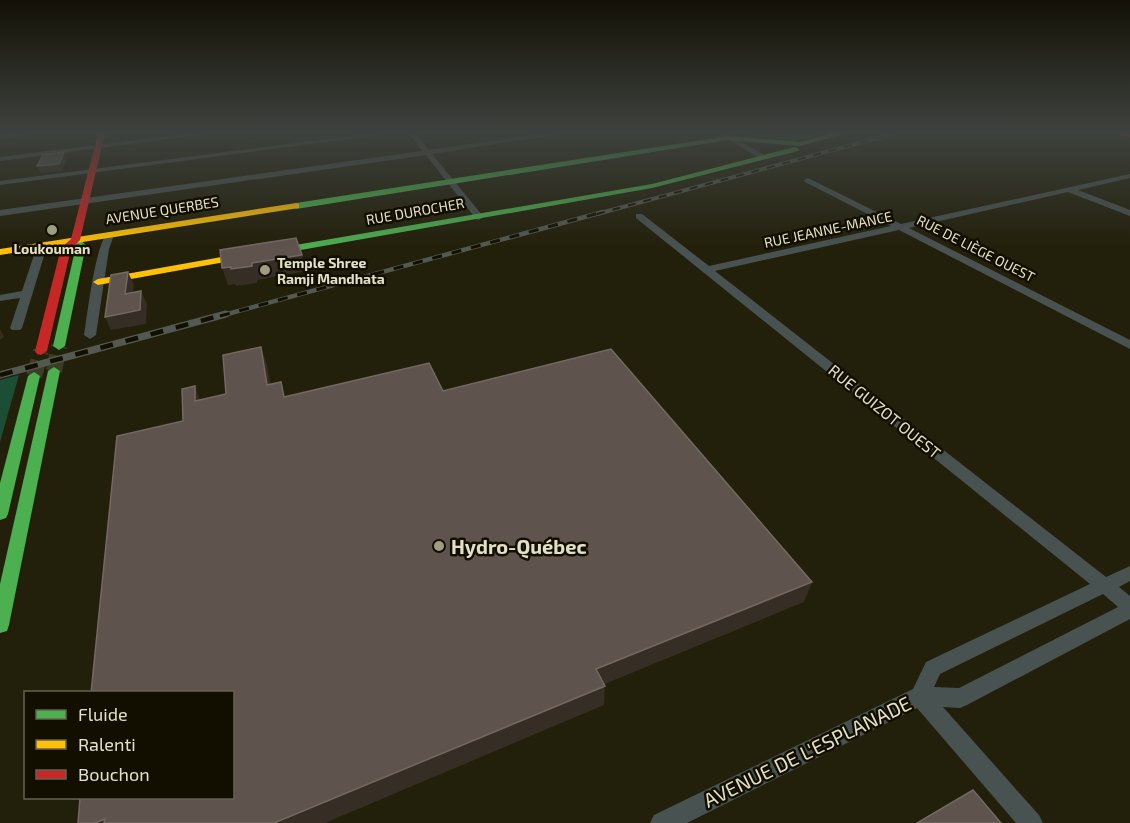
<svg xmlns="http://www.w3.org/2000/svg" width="1130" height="823" font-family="'Exo 2',sans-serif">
<rect width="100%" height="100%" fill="#221f0a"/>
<g fill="#1c4e35">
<path d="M 732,133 L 830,133 L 794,141 Z"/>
<path d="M 19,375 L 0,442 L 0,380 Z"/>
</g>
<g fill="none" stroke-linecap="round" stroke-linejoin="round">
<g stroke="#3f3c26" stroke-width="16" stroke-dasharray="16 8" stroke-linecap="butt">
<path d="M 54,371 L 59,346"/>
<path d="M 34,376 L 41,351"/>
</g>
<g fill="#485251" fill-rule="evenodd">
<path d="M 14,133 L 38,133 L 0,139 L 0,135 Z"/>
<path d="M 192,133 L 215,133 L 0,161 L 0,157 Z"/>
<path d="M 373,133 L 395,133 L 0,185 L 0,181 Z"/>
<path d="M 409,133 L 416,133 L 429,150 L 547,133 L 567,133 L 432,154 L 482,215 L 483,217 L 479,220 L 476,219 L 426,155 L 0,216 L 0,210 L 422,151 Z"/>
<path d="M 717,133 L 726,133 L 768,157 L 761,159 Z"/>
<path d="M 1130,174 L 1130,178 L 1078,190 L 1130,210 L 1130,216 L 1068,192 L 909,228 L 1130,340 L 1130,349 L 899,230 L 715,271 L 1106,577 L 1130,566 L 1130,581 L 1119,587 L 1130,596 L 1130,619 L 967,705 L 960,708 L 943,707 L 1039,815 L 1043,823 L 1016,823 L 917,708 L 687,823 L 650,823 L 654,815 L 913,689 L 926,662 L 1090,584 L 636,218 L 636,214 L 642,214 L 709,266 L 891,226 L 805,182 L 804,180 L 808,178 L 901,224 ZM 1103,594 L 1118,607 L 959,688 L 934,687 L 940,674 Z"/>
<path d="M 109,232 L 114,235 L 109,249 L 96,335 L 90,339 L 84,335 C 87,317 96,238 109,232 Z"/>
<path d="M 42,243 L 47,246 L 22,328 L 20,330 L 12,330 L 10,328 L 20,298 L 0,301 L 0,295 L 22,291 L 37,246 Z"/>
</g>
<g fill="#4caf50" fill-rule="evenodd">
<path d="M 834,133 L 847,133 L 800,146 L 728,140 L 296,209 L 292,206 L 296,203 L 728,136 L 800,142 Z"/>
<path d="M 795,147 L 799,149 L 798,151 L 652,188 L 278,254 L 273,251 L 278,248 L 652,184 Z"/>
<path d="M 72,238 L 78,238 L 86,245 L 65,346 L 59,350 L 53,346 L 76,246 L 70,240 Z"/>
<path d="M 54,367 L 60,371 L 9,625 L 7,631 L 0,633 L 0,584 L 48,371 Z"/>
<path d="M 34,372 L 40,376 L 8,514 L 6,518 L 0,520 L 0,483 L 28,376 Z"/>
</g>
<g fill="#ffc107" fill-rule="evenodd">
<path d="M 296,203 L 299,204 L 299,208 L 0,255 L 0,249 Z"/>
<path d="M 244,253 L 249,256 L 247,258 L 98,285 L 93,282 L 98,279 Z"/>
</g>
<g fill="#c62828" fill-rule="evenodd">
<path d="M 98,133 L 105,133 L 80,240 L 71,249 L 47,351 L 41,355 L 37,354 L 35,351 L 61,248 L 71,239 Z"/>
<path d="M 1119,133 L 1130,134 L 1130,138 L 1120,134 Z"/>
</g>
<defs>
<path id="rail-far2" d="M 597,214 L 896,133"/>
<path id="rail-far1" d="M 220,316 L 603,212"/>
<path id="rail" d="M 0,375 L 226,314"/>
</defs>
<use href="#rail-far2" stroke="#535951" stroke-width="4"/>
<use href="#rail-far1" stroke="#535951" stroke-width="4.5"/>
<use href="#rail" stroke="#535951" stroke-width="7"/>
<use href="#rail-far2" stroke="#120f00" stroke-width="2" stroke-dasharray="8" stroke-linecap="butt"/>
<use href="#rail-far1" stroke="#120f00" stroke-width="3" stroke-dasharray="10" stroke-linecap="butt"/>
<use href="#rail" stroke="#120f00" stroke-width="4.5" stroke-dasharray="13" stroke-linecap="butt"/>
</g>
<g fill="#362d24">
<path d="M 64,152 L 67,159 L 62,171 L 41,173 L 37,166 Z"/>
<path d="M 302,255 L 306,271 L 257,280 L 257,283 L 236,286 L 235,284 L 228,285 L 222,268 Z"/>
<path d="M 128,272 L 134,285 L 131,307 L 125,294 Z"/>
<path d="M 141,291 L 147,304 L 146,324 L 111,330 L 105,317 Z"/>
<path d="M 0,329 L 4,337 L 0,340 Z"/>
<path d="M 261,347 L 267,365 L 274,403 L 267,385 Z"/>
<path d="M 195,386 L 202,405 L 195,401 Z"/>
<path d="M 812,582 L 804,602 L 595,688 L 596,669 Z"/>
<path d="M 605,686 L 604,705 L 325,823 L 274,823 Z"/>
<path d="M 105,819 L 108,823 L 95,823 Z"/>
</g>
<g fill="#5f534e" stroke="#746960" stroke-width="1.5">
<path d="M 64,152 L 59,164 L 37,166 L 43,155 Z"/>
<path d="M 296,238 L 302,255 L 252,263 L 252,266 L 231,269 L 231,267 L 222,268 L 220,250 Z"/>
<path d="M 128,272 L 125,294 L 141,291 L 140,310 L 105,317 L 111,275 Z"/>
<path d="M 261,347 L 267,385 L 281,382 L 284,397 L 429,363 L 443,391 L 611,349 L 812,582 L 596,669 L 605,686 L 274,823 L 104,823 L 105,819 L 95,823 L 78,823 L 80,798 L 232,798 L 232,693 L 91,693 L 117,436 L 183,421 L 182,389 L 195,386 L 195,401 L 226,394 L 223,355 Z"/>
<path d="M 973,790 L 1001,823 L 917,823 Z"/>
</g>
<linearGradient id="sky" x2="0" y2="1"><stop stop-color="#131106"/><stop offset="0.53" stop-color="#3e423e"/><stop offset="1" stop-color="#3e423e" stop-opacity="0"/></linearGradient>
<rect width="1130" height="249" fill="url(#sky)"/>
<g fill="#9f9c84" stroke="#120f00" stroke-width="2">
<circle cx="52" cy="230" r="6"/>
<circle cx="265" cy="270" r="6"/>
<circle cx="439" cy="546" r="6"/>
</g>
<g text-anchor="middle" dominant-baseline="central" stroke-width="5" stroke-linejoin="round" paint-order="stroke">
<g font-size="14" fill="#e3e0c6" stroke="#120f00">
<text transform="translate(162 210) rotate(-9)">AVENUE QUERBES</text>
<text transform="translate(415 211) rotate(-10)">RUE DUROCHER</text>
<text transform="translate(828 229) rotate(-12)">RUE JEANNE-MANCE</text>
<text transform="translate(976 248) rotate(27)">RUE DE LIÈGE OUEST</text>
</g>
<g font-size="14" font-weight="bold" fill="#e3e0c6" stroke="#120f00">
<text x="52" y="248">Loukouman</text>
<text x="277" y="262" text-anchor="start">Temple Shree<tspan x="277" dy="16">Ramji Mandhata</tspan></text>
</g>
<g font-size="16" fill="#e3e0c6" stroke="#120f00">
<text transform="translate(885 411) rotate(39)">RUE GUIZOT OUEST</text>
</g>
<g font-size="20" font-weight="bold" fill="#e3e0c6" stroke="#120f00" text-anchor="start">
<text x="451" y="546">Hydro-Québec</text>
</g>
<g font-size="20" fill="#e3e0c6" stroke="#120f00">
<text transform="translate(807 751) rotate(-26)">AVENUE DE L'ESPLANADE</text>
</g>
</g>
<rect x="24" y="691" width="210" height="108" fill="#120f00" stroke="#66634f" stroke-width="1.5"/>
<rect x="36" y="710" width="30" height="9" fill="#4caf50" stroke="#66634f" stroke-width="1.5"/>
<text x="78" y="721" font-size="18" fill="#e3e0c6">Fluide</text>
<rect x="36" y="740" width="30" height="9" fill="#ffc107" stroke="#66634f" stroke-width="1.5"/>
<text x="78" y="751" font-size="18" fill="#e3e0c6">Ralenti</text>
<rect x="36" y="770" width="30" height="9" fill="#c62828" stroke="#66634f" stroke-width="1.5"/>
<text x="78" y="781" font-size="18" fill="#e3e0c6">Bouchon</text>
</svg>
